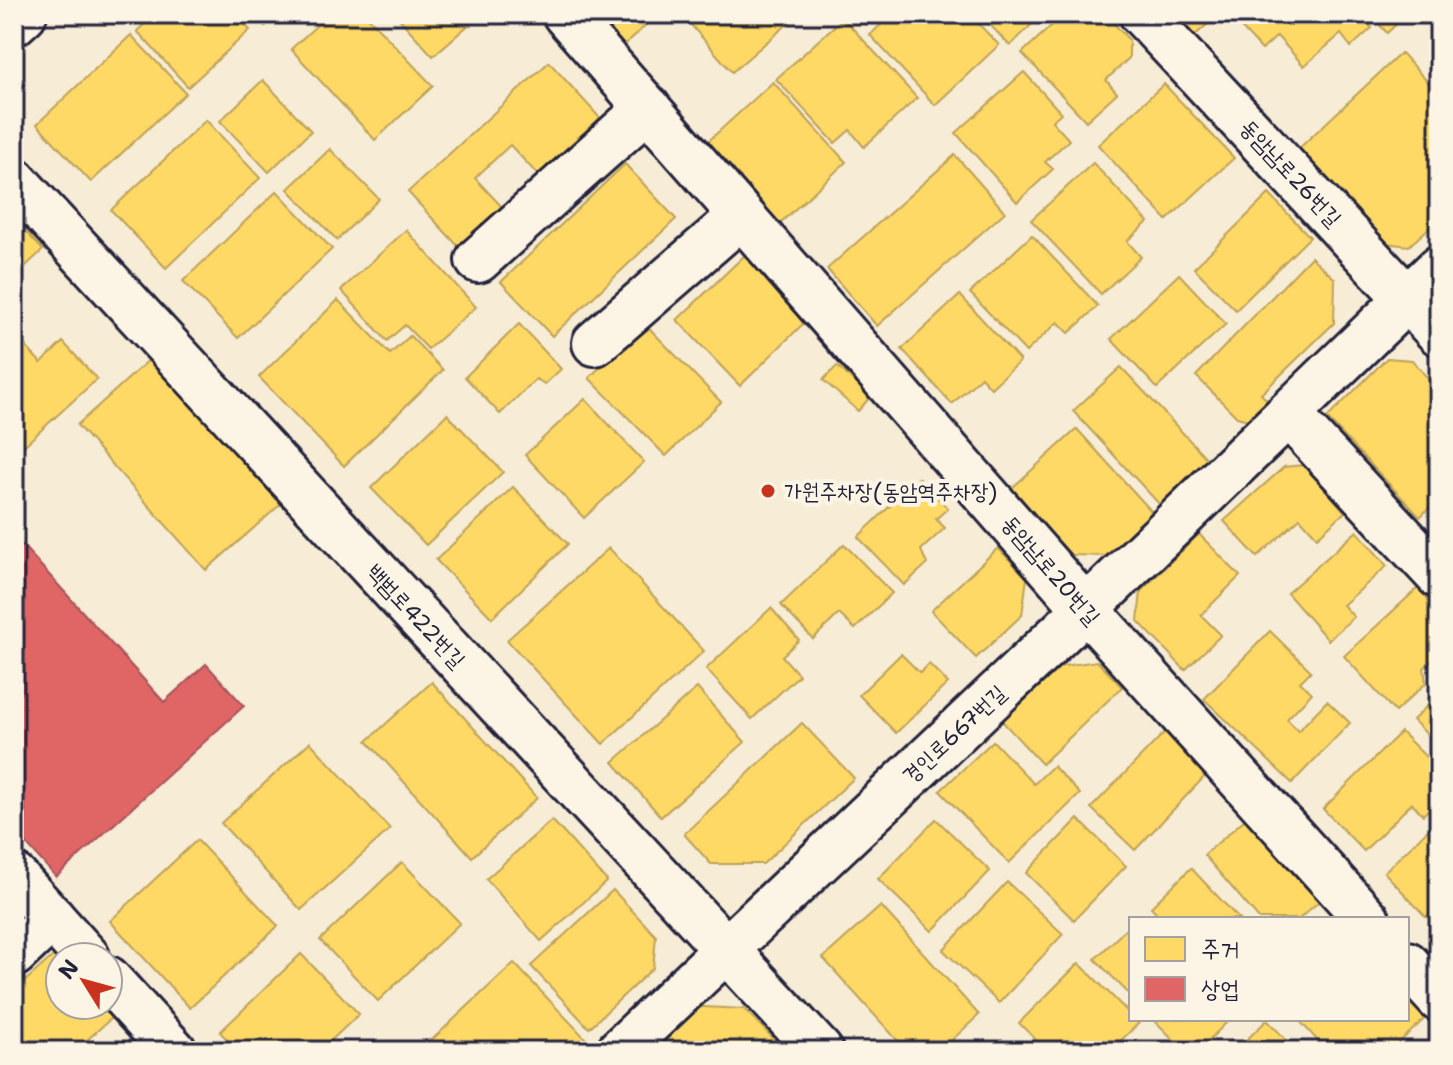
<svg xmlns="http://www.w3.org/2000/svg" width="1453" height="1065" font-family="'Shantell Sans','Poor Story',sans-serif">
<rect width="100%" height="100%" fill="#f7ecd6"/>
<filter id="ink" filterUnits="userSpaceOnUse"><feTurbulence type="fractalNoise" baseFrequency=".0125" numOctaves="2"/><feDisplacementMap in="SourceGraphic" scale="16" xChannelSelector="R" yChannelSelector="G"/><feConvolveMatrix kernelMatrix="1 2 1 2 8 2 1 2 1" color-interpolation-filters="sRGB"/></filter>
<g filter="url(#ink)">
<g fill="#ffd966" stroke="#bda259" stroke-width="2">
<path d="M 155,14 L 235,14 L 250,30 L 188,87 L 137,31 Z"/>
<path d="M 254,14 L 278,14 L 265,26 Z"/>
<path d="M 329,14 L 365,14 L 433,86 L 375,140 L 291,49 Z"/>
<path d="M 395,14 L 481,14 L 433,56 Z"/>
<path d="M 585,14 L 658,14 L 618,51 Z"/>
<path d="M 705,14 L 799,14 L 732,72 L 691,25 Z"/>
<path d="M 892,14 L 905,17 L 908,14 L 951,14 L 958,22 L 969,14 L 999,45 L 935,105 L 870,35 Z"/>
<path d="M 980,14 L 1042,14 L 1010,46 Z"/>
<path d="M 1064,14 L 1105,14 L 1129,40 L 1129,58 L 1106,80 L 1117,93 L 1086,121 L 1022,53 Z"/>
<path d="M 1171,14 L 1219,14 L 1192,38 Z"/>
<path d="M 1242,14 L 1360,14 L 1372,28 L 1351,47 L 1341,34 L 1304,66 L 1277,36 L 1262,50 L 1235,21 Z"/>
<path d="M 1370,14 L 1407,14 L 1387,33 Z"/>
<path d="M 843,18 L 917,98 L 864,147 L 850,130 L 835,143 L 776,79 Z"/>
<path d="M 131,35 L 186,93 L 91,182 L 37,124 Z"/>
<path d="M 1401,53 L 1439,94 L 1439,219 L 1409,246 L 1377,242 L 1295,152 Z"/>
<path d="M 549,62 L 600,118 L 538,175 L 510,145 L 475,178 L 502,207 L 459,247 L 408,192 Z"/>
<path d="M 1024,72 L 1061,113 L 1052,121 L 1069,140 L 1045,162 L 1053,169 L 1017,202 L 956,133 Z"/>
<path d="M 263,80 L 311,131 L 269,172 L 220,121 Z"/>
<path d="M 773,82 L 846,162 L 778,225 L 705,144 Z"/>
<path d="M 1164,84 L 1234,158 L 1167,220 L 1098,145 Z"/>
<path d="M 206,120 L 260,178 L 166,268 L 111,210 Z"/>
<path d="M 330,149 L 379,199 L 337,240 L 288,189 Z"/>
<path d="M 955,155 L 1005,212 L 877,326 L 827,269 Z"/>
<path d="M 1093,163 L 1148,222 L 1127,241 L 1141,257 L 1101,294 L 1031,220 Z"/>
<path d="M 625,164 L 676,219 L 552,336 L 501,282 Z"/>
<path d="M 277,191 L 332,249 L 238,338 L 183,281 Z"/>
<path d="M 1269,194 L 1310,237 L 1236,310 L 1194,268 Z"/>
<path d="M 14,219 L 43,250 L 14,277 Z"/>
<path d="M 406,230 L 476,307 L 428,349 L 405,325 L 387,341 L 341,290 Z"/>
<path d="M 1032,235 L 1098,306 L 1069,333 L 1058,322 L 1026,352 L 970,293 Z"/>
<path d="M 745,255 L 807,320 L 740,386 L 677,320 Z"/>
<path d="M 1311,257 L 1335,279 L 1334,323 L 1261,394 L 1275,408 L 1260,423 L 1237,417 L 1196,376 Z"/>
<path d="M 1179,274 L 1226,324 L 1157,388 L 1111,339 Z"/>
<path d="M 960,295 L 1020,361 L 991,388 L 981,377 L 952,404 L 902,349 Z"/>
<path d="M 338,300 L 390,354 L 410,336 L 443,370 L 344,466 L 259,377 Z"/>
<path d="M 644,323 L 721,402 L 666,456 L 589,378 Z"/>
<path d="M 519,324 L 561,369 L 545,384 L 536,379 L 500,414 L 465,377 Z"/>
<path d="M 14,334 L 41,363 L 63,342 L 97,379 L 14,455 Z"/>
<path d="M 151,358 L 281,504 L 206,570 L 77,425 Z"/>
<path d="M 1387,358 L 1412,360 L 1439,391 L 1439,498 L 1420,517 L 1327,418 Z"/>
<path d="M 837,366 L 871,396 L 858,411 L 823,380 Z"/>
<path d="M 1121,367 L 1210,462 L 1162,507 L 1073,411 Z"/>
<path d="M 585,399 L 644,462 L 584,518 L 525,455 Z"/>
<path d="M 447,414 L 503,472 L 426,545 L 371,488 Z"/>
<path d="M 1077,429 L 1153,513 L 1107,556 L 1071,555 L 1011,489 Z"/>
<path d="M 1304,465 L 1345,512 L 1317,537 L 1300,518 L 1257,557 L 1224,521 L 1284,467 Z"/>
<path d="M 919,478 L 948,508 L 936,519 L 945,528 L 921,550 L 927,564 L 904,585 L 858,537 Z"/>
<path d="M 513,487 L 568,544 L 492,618 L 436,560 Z"/>
<path d="M 1357,531 L 1387,566 L 1343,605 L 1354,617 L 1328,640 L 1287,593 Z"/>
<path d="M 1199,534 L 1240,576 L 1201,615 L 1221,635 L 1185,670 L 1138,621 L 1141,591 Z"/>
<path d="M 844,544 L 892,593 L 855,629 L 839,614 L 813,639 L 781,605 Z"/>
<path d="M 609,548 L 704,651 L 603,744 L 507,640 Z"/>
<path d="M 998,548 L 1027,578 L 1022,615 L 976,658 L 931,611 Z"/>
<path d="M 1418,588 L 1439,610 L 1439,654 L 1424,668 L 1426,683 L 1395,712 L 1344,656 Z"/>
<path d="M 771,608 L 799,640 L 782,656 L 799,675 L 752,719 L 706,669 Z"/>
<path d="M 1270,631 L 1311,671 L 1300,682 L 1312,693 L 1287,719 L 1298,731 L 1327,701 L 1350,723 L 1292,783 L 1204,699 Z"/>
<path d="M 901,654 L 920,673 L 929,664 L 948,683 L 896,733 L 859,695 Z"/>
<path d="M 1097,661 L 1122,687 L 1042,764 L 1001,720 L 1057,667 Z"/>
<path d="M 432,682 L 537,798 L 472,857 L 367,741 Z"/>
<path d="M 697,688 L 745,742 L 661,817 L 613,762 Z"/>
<path d="M 1439,694 L 1439,747 L 1413,720 Z"/>
<path d="M 802,723 L 854,778 L 763,864 L 711,864 L 684,834 Z"/>
<path d="M 1166,731 L 1209,772 L 1135,850 L 1091,808 Z"/>
<path d="M 1401,732 L 1439,770 L 1439,799 L 1423,815 L 1412,803 L 1364,851 L 1323,809 Z"/>
<path d="M 993,741 L 1034,784 L 1053,766 L 1080,794 L 1009,863 L 940,791 Z"/>
<path d="M 310,742 L 390,829 L 301,910 L 221,823 Z"/>
<path d="M 1253,812 L 1325,896 L 1299,919 L 1259,919 L 1204,855 Z"/>
<path d="M 936,819 L 990,871 L 932,931 L 878,879 Z"/>
<path d="M 1078,819 L 1126,866 L 1074,920 L 1026,873 Z"/>
<path d="M 1439,819 L 1439,905 L 1426,917 L 1384,872 Z"/>
<path d="M 552,820 L 607,881 L 541,941 L 486,879 Z"/>
<path d="M 197,840 L 278,926 L 190,1008 L 110,921 Z"/>
<path d="M 402,862 L 460,923 L 378,1001 L 320,940 Z"/>
<path d="M 1191,868 L 1239,919 L 1163,919 L 1151,907 Z"/>
<path d="M 1007,882 L 1063,934 L 999,1003 L 943,950 Z"/>
<path d="M 613,890 L 656,936 L 653,968 L 589,1028 L 531,966 Z"/>
<path d="M 881,906 L 979,1015 L 940,1051 L 907,1051 L 823,958 Z"/>
<path d="M 1131,924 L 1131,996 L 1095,959 Z"/>
<path d="M 62,948 L 60,1005 L 108,1005 L 118,1012 L 75,1051 L 25,1051 L 14,1039 L 14,991 Z"/>
<path d="M 301,954 L 359,1014 L 320,1051 L 238,1051 L 220,1032 Z"/>
<path d="M 514,963 L 586,1039 L 573,1051 L 420,1051 Z"/>
<path d="M 1079,963 L 1131,1015 L 1131,1019 L 1139,1023 L 1111,1050 L 1101,1041 L 1091,1051 L 1047,1051 L 1019,1023 Z"/>
<path d="M 1407,984 L 1433,1011 L 1390,1051 L 1327,1051 L 1298,1019 L 1407,1019 Z"/>
<path d="M 684,1006 L 744,1009 L 786,1051 L 641,1051 Z"/>
<path d="M 1153,1019 L 1230,1019 L 1198,1051 L 1185,1051 Z"/>
<path d="M 1267,1020 L 1297,1051 L 1235,1051 Z"/>
<path d="M 1019,1041 L 1029,1051 L 1008,1051 Z"/>
</g>
<path fill="#e06666" stroke="#a75259" stroke-width="2" d="M 14,536 L 164,702 L 206,664 L 244,706 L 56,877 L 14,830 Z"/>
<g fill="none" stroke-linecap="round" stroke-linejoin="round">
<defs>
<g id="minor">
<path d="M 565,14 L 1086,609 L 1367,919"/>
<path d="M 1142,14 L 1439,333"/>
<path d="M 14,23 L 24,14"/>
<path d="M 14,180 L 820,1051"/>
<path d="M 478,260 L 648,108"/>
<path d="M 595,343 L 741,216"/>
<path d="M 1288,414 L 1439,576"/>
<path d="M 14,876 L 87,957"/>
<path d="M 14,954 L 52,918"/>
<path d="M 1407,964 L 1439,999"/>
<path d="M 108,979 L 174,1051"/>
<path d="M 619,1051 L 1086,609 L 1439,268"/>
</g>
</defs>
<use href="#minor" stroke="#22223b" stroke-width="50"/>
<use href="#minor" stroke="#fcf5e5" stroke-width="44"/>
</g>
</g>
<circle fill="#c8321e" stroke="#fcf5e5" stroke-width="3" cx="768" cy="491" r="8"/>
<g text-anchor="middle" dominant-baseline="central" stroke-width="8" stroke-linejoin="round" paint-order="stroke">
<g font-size="22" fill="#22223b" stroke="#fcf5e5">
<text transform="translate(1291 173) rotate(47)">동암남로26번길</text>
<text transform="translate(1051 570) rotate(49)">동암남로20번길</text>
<text transform="translate(416 616) rotate(47)">백범로422번길</text>
<text transform="translate(954 734) rotate(-43)">경인로667번길</text>
</g>
<g font-size="22" fill="#22223b" stroke="#fcf5e5" text-anchor="start">
<text x="784" y="491">가원주차장(동암역주차장)</text>
</g>
</g>
<rect width="1453" height="1065" fill="none" stroke="#fcf5e5" stroke-width="48"/>
<rect x="24" y="24" width="1405" height="1017" fill="none" stroke="#22223b" stroke-width="3" filter="url(#ink)"/>
<rect x="1129" y="917" width="280" height="104" fill="#fcf5e5" stroke="#a5a1a1" stroke-width="2"/>
<rect x="1145" y="937" width="40" height="24" fill="#ffd966" stroke="#a5a1a1" stroke-width="2"/>
<text x="1201" y="957" font-size="24" fill="#22223b">주거</text>
<rect x="1145" y="977" width="40" height="24" fill="#e06666" stroke="#a5a1a1" stroke-width="2"/>
<text x="1201" y="997" font-size="24" fill="#22223b">상업</text>
<g transform="translate(84 981) rotate(307)"><circle r="38" fill="#fcf5e5" stroke="#a5a1a1" stroke-width="2"/>
<path d="M0-6L14 30L0 20L-14 30Z" fill="#c8321e"/>
<text y="-12" font-size="22" font-weight="bold" text-anchor="middle" fill="#22223b">N</text>
</g>
</svg>
